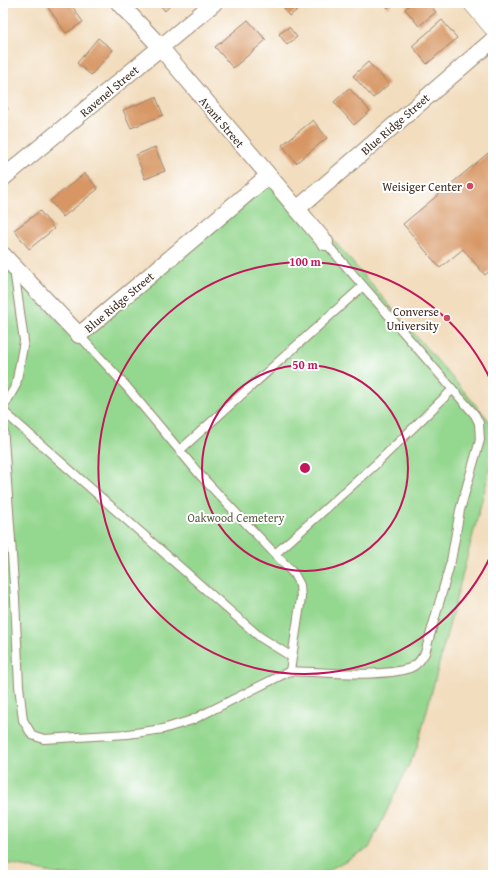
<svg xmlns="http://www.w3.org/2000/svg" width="496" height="878" font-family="'Gentium Book Plus',serif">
<rect width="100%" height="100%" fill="#fff"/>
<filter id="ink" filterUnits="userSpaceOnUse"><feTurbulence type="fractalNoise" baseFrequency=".025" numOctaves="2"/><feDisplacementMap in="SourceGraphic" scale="8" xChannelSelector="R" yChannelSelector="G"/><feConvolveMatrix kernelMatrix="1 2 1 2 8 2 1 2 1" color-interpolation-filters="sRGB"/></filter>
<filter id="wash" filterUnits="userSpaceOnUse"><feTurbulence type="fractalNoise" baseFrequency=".012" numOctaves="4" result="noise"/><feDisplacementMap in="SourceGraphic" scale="16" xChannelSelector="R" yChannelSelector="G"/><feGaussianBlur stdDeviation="0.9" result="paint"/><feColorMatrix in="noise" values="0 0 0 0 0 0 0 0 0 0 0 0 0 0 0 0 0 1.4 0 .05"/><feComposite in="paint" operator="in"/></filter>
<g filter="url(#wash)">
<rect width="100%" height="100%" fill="#f2ddbe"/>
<path fill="#94d78f" stroke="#688056" d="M 275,173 L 493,425 L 493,458 L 417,748 L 369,848 L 319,875 L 62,875 L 3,863 L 3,263 L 79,343 Z"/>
<g id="blocks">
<g fill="#d79663">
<path d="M 51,3 L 70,3 L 83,22 L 66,33 L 47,6 Z"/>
<path d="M 158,3 L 173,3 L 165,11 Z"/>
<path d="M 281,3 L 308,3 L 289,16 Z"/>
<path d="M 384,3 L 393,3 L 388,8 Z"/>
<path d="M 411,3 L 428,3 L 436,12 L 419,26 L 405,9 Z"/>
<path d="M 248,20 L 266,40 L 233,68 L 215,47 Z"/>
<path d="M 442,20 L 457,38 L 427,64 L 412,46 Z"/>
<path d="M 289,27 L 297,37 L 287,45 L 279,34 Z"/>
<path d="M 98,38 L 113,50 L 91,75 L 77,63 Z"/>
<path d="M 368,62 L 389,84 L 373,98 L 353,76 Z"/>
<path d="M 349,88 L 370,111 L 354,125 L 334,102 Z"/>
<path d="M 156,97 L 163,115 L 131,128 L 123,110 Z"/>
<path d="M 3,102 L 8,109 L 3,112 Z"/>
<path d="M 3,116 L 8,123 L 3,126 Z"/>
<path d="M 313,120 L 327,138 L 296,163 L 282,145 Z"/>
<path d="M 155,147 L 165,171 L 145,179 L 136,155 Z"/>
<path d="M 493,149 L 493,268 L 485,275 L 463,249 L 440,268 L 403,224 Z"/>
<path d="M 85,173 L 98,189 L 63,217 L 50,201 Z"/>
<path d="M 40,211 L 54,229 L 29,249 L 14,230 Z"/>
</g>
</g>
</g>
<g filter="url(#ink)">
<use href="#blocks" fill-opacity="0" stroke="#96846e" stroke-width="1"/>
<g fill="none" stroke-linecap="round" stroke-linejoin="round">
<defs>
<g id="service">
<path d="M 79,335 L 126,386 L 200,475 L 294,574 L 300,585 L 301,598 L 290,671 C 323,672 380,678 410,668 C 418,665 421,659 425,653 L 451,561 L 460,510 L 480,440 L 479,423 L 475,415 L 325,242"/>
<path d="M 3,408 L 16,385 L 24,341 L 14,269"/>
<path d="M 3,411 L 231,612 L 260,637 L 292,657"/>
<path d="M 3,424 L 15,599 L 19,686 L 23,720 L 32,735 L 44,739 L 128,734 L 163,729 L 192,720 L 290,671"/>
<path d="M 180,450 L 363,286"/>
<path d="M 275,554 L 376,464 L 452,390"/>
</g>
<g id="minor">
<path d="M 119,3 L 154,40 L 325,242"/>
<path d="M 3,178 L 214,3"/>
<path d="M 297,209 L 493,40"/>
<path d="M 3,255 L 79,335 L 268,176"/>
</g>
<path id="tertiary" d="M 473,3 L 493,27"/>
</defs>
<use href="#service" stroke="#96846e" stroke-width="10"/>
<use href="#minor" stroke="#96846e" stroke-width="18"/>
<use href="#tertiary" stroke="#96846e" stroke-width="20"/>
<use href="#service" stroke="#fff" stroke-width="8"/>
<use href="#minor" stroke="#fff" stroke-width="16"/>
<use href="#tertiary" stroke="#fff" stroke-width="19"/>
</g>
</g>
<g fill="none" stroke="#c2185b" stroke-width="2">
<circle cx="305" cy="468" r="103"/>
<path d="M492 553A206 206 0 1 1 492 383"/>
</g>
<g fill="#d1495b" stroke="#fff" stroke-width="1.5">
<circle cx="470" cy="186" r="4"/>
<circle cx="447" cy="318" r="4"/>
</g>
<g text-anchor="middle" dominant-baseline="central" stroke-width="4" stroke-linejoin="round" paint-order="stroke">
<g font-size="12" fill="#3b2a1e" stroke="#fff">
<text transform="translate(109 91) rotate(-40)">Ravenel Street</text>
<text transform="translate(222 122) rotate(50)">Avant Street</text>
<text transform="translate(395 124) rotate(-41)">Blue Ridge Street</text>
<text transform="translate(119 302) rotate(-40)">Blue Ridge Street</text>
</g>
<g font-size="12" fill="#3b2a1e" stroke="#fff" text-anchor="end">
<text x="462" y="186">Weisiger Center</text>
<text x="439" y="311">Converse<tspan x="439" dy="14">University</tspan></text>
</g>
<g font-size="12" fill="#565e40" stroke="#fff">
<text x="236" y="517">Oakwood Cemetery</text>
</g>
</g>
<circle cx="305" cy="468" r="6" fill="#c2185b" stroke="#fff" stroke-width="2"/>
<g font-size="12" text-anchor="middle" font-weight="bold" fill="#c2185b" stroke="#fff" stroke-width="4" stroke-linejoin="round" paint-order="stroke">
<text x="305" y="266">100 m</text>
<text x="305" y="369">50 m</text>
</g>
<rect width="496" height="878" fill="none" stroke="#fff" stroke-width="16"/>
</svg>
